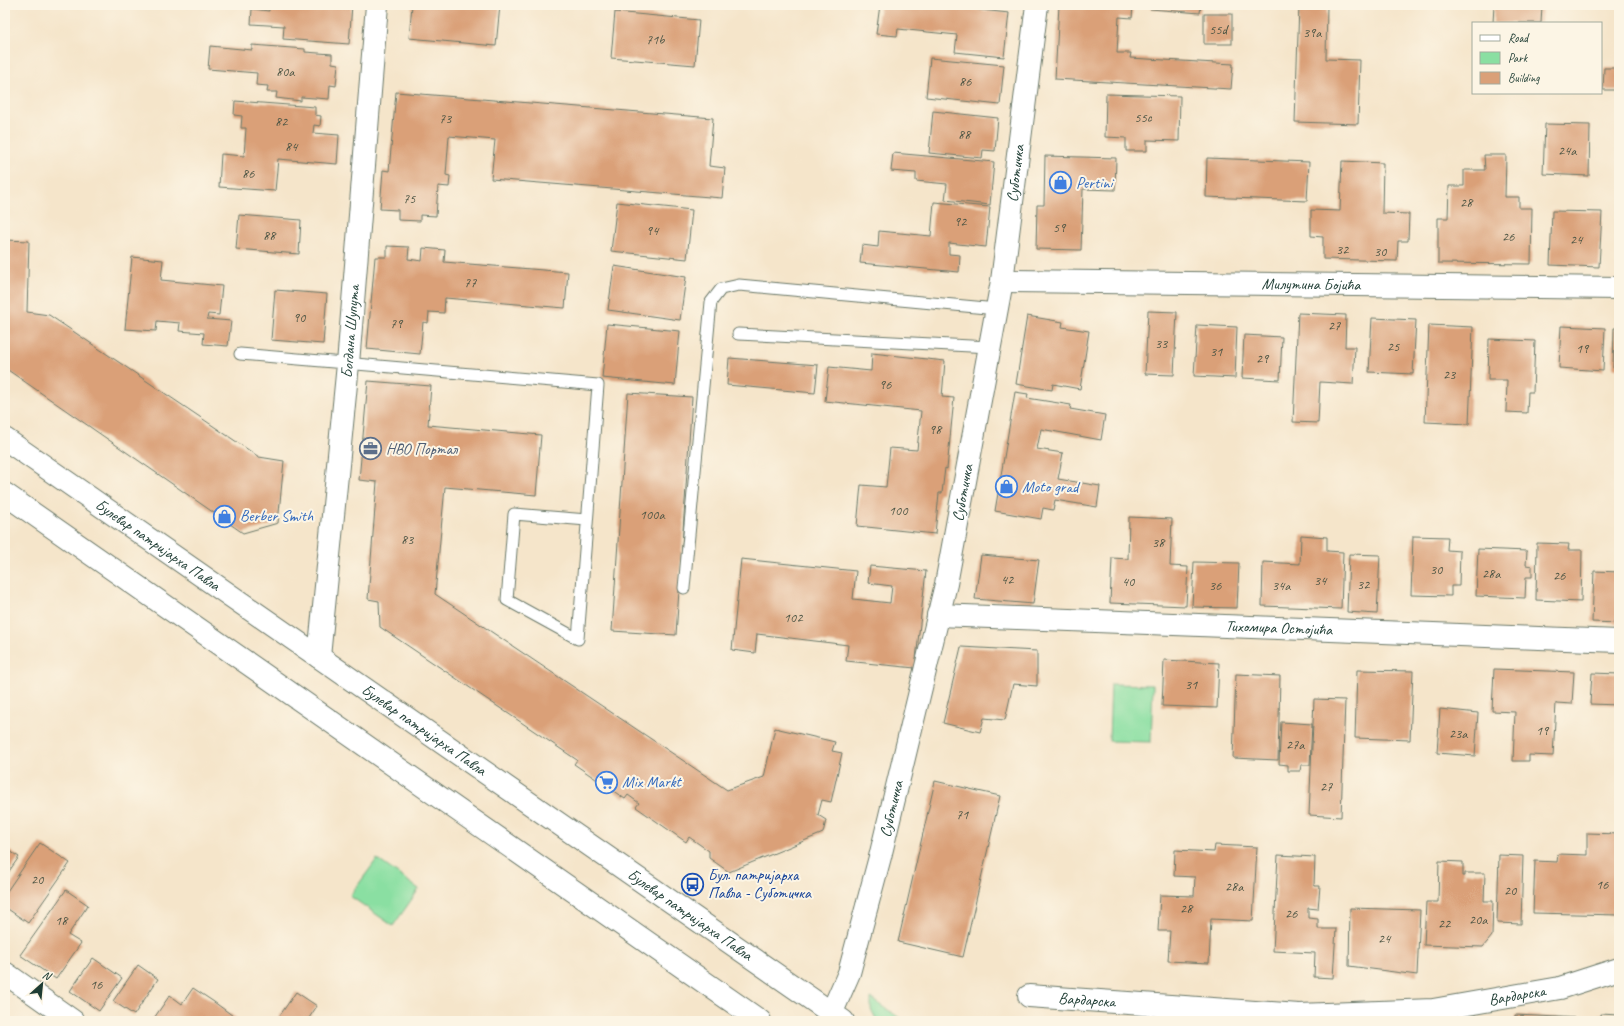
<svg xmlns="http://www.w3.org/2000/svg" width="1624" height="1026" font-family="Caveat,sans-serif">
<rect width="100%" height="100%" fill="#fcf5e5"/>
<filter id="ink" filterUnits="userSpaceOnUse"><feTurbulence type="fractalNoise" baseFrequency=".025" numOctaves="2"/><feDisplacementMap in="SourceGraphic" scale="8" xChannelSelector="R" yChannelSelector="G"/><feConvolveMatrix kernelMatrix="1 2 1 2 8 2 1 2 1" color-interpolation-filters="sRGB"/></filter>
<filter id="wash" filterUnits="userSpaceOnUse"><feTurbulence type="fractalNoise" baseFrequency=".012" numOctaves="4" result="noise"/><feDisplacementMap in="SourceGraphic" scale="16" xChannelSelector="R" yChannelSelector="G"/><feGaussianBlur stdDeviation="0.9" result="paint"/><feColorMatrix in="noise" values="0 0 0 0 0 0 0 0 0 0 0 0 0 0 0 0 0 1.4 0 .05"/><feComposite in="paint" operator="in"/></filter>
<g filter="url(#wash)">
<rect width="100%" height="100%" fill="#f5e5ca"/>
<g fill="#8adfa2" stroke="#548e6b">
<path d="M 1111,684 L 1153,685 L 1151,742 L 1109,741 Z"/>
<path d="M 377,859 L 419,889 L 393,926 L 350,896 Z"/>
<path d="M 871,998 L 904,1021 L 877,1021 L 871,1009 Z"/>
</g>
<g id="blocks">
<g fill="#daa078">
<path d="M 269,5 L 352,5 L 349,44 L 283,39 L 284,26 L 251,24 L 252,9 L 269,11 Z"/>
<path d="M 412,5 L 500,5 L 496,46 L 409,38 Z"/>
<path d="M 880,5 L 935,5 L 1009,13 L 1004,57 L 955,52 L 957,35 L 898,29 L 897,36 L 876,34 Z"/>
<path d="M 1059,5 L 1133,5 L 1132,18 L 1119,17 L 1117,53 L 1131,53 L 1130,58 L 1233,64 L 1231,89 L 1055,79 Z"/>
<path d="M 1150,5 L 1201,5 L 1200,13 L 1150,9 Z"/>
<path d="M 1299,5 L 1327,5 L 1326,59 L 1360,60 L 1358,124 L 1295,122 Z"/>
<path d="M 1494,5 L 1542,5 L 1541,23 L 1493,23 Z"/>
<path d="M 615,12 L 699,20 L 695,65 L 611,58 Z"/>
<rect x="1204" y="14" width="28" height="30"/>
<path d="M 252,45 L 305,49 L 305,52 L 332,54 L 332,63 L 338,64 L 336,86 L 330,85 L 329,99 L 301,97 L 301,101 L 276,98 L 277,92 L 267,92 L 268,86 L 256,85 L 257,73 L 208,69 L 210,46 L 252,50 Z"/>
<path d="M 930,58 L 1004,65 L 1000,105 L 926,97 Z"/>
<path d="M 1604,68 L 1619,68 L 1619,90 L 1603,90 Z"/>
<path d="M 396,92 L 713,118 L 709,166 L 725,168 L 722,198 L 491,179 L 495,140 L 449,136 L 446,175 L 450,176 L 449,187 L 438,186 L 436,216 L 420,215 L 420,221 L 398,220 L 398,210 L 380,209 L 383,170 L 389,171 Z"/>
<path d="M 1106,94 L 1180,96 L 1179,141 L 1147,140 L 1147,151 L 1126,151 L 1126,138 L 1105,137 Z"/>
<path d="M 235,101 L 315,107 L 315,115 L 321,116 L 320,126 L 314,125 L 313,133 L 339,135 L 337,164 L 278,159 L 275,191 L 219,187 L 221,154 L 244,156 L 246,128 L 241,128 L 242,116 L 234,115 Z"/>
<path d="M 933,111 L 998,118 L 995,151 L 983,150 L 982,158 L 929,153 Z"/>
<path d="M 1545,124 L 1590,125 L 1589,176 L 1543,174 Z"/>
<path d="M 893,153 L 994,162 L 990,205 L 945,200 L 947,184 L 916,181 L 916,173 L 891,171 Z"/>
<path d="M 1484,155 L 1506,155 L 1505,197 L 1519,197 L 1519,208 L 1532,208 L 1531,264 L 1438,263 L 1438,218 L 1448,218 L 1449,186 L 1464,186 L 1464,170 L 1485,170 Z"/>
<path d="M 1045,156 L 1116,158 L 1115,190 L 1083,189 L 1081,250 L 1036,249 L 1037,205 L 1044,205 Z"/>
<path d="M 1207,158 L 1309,162 L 1307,201 L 1206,197 Z"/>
<path d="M 1342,161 L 1383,163 L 1382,213 L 1409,214 L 1408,241 L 1398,241 L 1397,261 L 1323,259 L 1323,237 L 1311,236 L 1311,210 L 1340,211 Z"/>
<path d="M 617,202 L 692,210 L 687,259 L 611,251 Z"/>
<path d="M 934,202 L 990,207 L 986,247 L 949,243 L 949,254 L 960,255 L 959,272 L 860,263 L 862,245 L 878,247 L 879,231 L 931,236 Z"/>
<path d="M 1552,211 L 1602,212 L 1599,267 L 1550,265 Z"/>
<path d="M 239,215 L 301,220 L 299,254 L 236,249 Z"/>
<path d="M 5,240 L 29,241 L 27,312 L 49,315 L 259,457 L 284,461 L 278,523 L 243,533 L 5,368 Z"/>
<path d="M 387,246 L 409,247 L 408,259 L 422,261 L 423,248 L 445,250 L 444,262 L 568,272 L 565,308 L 445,298 L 444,313 L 429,312 L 428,323 L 423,322 L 420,354 L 367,349 L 375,257 L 387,257 Z"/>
<path d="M 132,257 L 163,260 L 161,280 L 222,286 L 219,315 L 208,314 L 207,319 L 231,321 L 228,346 L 203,344 L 204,333 L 179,331 L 180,323 L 157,321 L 156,331 L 125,329 Z"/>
<path d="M 614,266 L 686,277 L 680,320 L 608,310 Z"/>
<path d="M 275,290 L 327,294 L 323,344 L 271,340 Z"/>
<path d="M 1148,311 L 1177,312 L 1174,375 L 1145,374 Z"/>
<path d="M 1298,313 L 1346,315 L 1345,347 L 1355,347 L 1353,384 L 1320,382 L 1318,423 L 1293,422 Z"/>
<path d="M 1027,316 L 1063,322 L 1062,327 L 1089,331 L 1080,389 L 1053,384 L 1052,390 L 1016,384 Z"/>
<path d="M 1372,318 L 1416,320 L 1413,374 L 1369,372 Z"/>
<path d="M 607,324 L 680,331 L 675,385 L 602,378 Z"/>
<path d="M 1197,325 L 1237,327 L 1235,378 L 1194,376 Z"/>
<path d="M 1429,325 L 1473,327 L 1469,424 L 1425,422 Z"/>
<path d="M 1561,326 L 1605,328 L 1603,371 L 1559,368 Z"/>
<path d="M 1614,328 L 1619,328 L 1619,368 L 1613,368 Z"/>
<path d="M 1244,335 L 1282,337 L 1280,380 L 1242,378 Z"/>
<path d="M 1489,339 L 1535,341 L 1533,392 L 1528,392 L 1527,413 L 1506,412 L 1507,380 L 1488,380 Z"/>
<path d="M 872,353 L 945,361 L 942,397 L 954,398 L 947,469 L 945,468 L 942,493 L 939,493 L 935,534 L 857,526 L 861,485 L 886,487 L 890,448 L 917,450 L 921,411 L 825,401 L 829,367 L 871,371 Z"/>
<path d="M 729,358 L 818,365 L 815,393 L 727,385 Z"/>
<path d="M 368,381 L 431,386 L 428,425 L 541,435 L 536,495 L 445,487 L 435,594 L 727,790 L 764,777 L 775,728 L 835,742 L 832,751 L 842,753 L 831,802 L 822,800 L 818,815 L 826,820 L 823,833 L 729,872 L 709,858 L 709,851 L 689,837 L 686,842 L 636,807 L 639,803 L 628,795 L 625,799 L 574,764 L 577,760 L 380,627 L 379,601 L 368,599 L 377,482 L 359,480 Z"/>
<path d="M 1015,392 L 1028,394 L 1027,398 L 1071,405 L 1070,409 L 1105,415 L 1101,440 L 1041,429 L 1037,449 L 1063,453 L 1058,479 L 1100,486 L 1097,507 L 1055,500 L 1053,510 L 1043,508 L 1041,519 L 995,511 Z"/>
<path d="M 628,393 L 692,397 L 676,635 L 612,631 Z"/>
<path d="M 1129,517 L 1172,519 L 1170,566 L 1188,567 L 1186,606 L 1110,603 L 1112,558 L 1128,559 Z"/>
<path d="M 1301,535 L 1327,537 L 1327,551 L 1343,552 L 1341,609 L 1262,606 L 1263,562 L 1300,564 Z"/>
<path d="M 1413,536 L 1448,537 L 1447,550 L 1460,551 L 1459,586 L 1451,586 L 1451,596 L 1411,595 Z"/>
<path d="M 1537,543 L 1569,544 L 1568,550 L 1582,550 L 1581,602 L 1536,600 Z"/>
<path d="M 1478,549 L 1527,551 L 1526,565 L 1532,566 L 1532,577 L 1526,577 L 1525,598 L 1476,596 Z"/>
<path d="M 1349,554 L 1380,555 L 1377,614 L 1347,612 Z"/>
<path d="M 981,555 L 1039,560 L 1033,604 L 975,599 Z"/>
<path d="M 741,559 L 856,571 L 853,599 L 890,603 L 892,586 L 868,583 L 870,566 L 926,571 L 915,668 L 846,661 L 848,645 L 757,634 L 755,653 L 732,650 Z"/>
<path d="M 1194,562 L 1239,563 L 1237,608 L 1192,607 Z"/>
<path d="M 1594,571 L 1619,572 L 1619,623 L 1592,622 Z"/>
<path d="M 961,647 L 1037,651 L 1037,686 L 1013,684 L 1005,720 L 984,718 L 980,732 L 943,723 Z"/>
<path d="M 1164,660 L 1219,663 L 1217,708 L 1162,706 Z"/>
<path d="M 1494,669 L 1574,672 L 1572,704 L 1556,703 L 1553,756 L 1529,755 L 1529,761 L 1513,761 L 1515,712 L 1492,711 Z"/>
<path d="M 1357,670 L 1413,671 L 1410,740 L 1355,738 Z"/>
<path d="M 1592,673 L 1619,674 L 1619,705 L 1590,704 Z"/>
<path d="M 1236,674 L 1280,676 L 1278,760 L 1233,758 Z"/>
<path d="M 1314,699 L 1345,700 L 1341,817 L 1309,815 Z"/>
<path d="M 1440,709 L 1478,713 L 1475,756 L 1437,753 Z"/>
<path d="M 1281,722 L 1312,724 L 1310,765 L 1301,765 L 1300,771 L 1288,771 L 1288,765 L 1279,764 Z"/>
<path d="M 935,781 L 1000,796 L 963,957 L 898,942 Z"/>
<path d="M 1587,833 L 1619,834 L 1619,915 L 1533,913 L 1535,861 L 1557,862 L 1558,854 L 1587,855 Z"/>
<path d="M 40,843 L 70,863 L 28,923 L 5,907 L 5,894 Z"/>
<path d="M 1215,845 L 1257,847 L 1253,921 L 1211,919 L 1209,963 L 1168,961 L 1170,931 L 1158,931 L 1160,895 L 1194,896 L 1195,877 L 1174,876 L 1175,850 L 1214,852 Z"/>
<path d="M 5,848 L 19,857 L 5,877 Z"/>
<path d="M 1278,855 L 1315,857 L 1314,886 L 1320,886 L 1318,909 L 1308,908 L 1308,918 L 1318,919 L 1318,929 L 1336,929 L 1333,978 L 1314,977 L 1315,953 L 1273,951 Z"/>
<path d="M 1499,855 L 1523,856 L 1521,924 L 1497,923 Z"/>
<path d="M 1439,861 L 1463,862 L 1463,876 L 1465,876 L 1465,873 L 1485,873 L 1484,901 L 1493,901 L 1492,936 L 1483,947 L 1424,945 L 1426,902 L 1438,902 Z"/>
<path d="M 66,890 L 88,905 L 68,935 L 81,943 L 56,979 L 20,955 Z"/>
<path d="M 1350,908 L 1420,910 L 1417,975 L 1349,966 Z"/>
<path d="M 93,958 L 122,978 L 99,1011 L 70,991 Z"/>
<path d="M 138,965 L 158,979 L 134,1015 L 113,1001 Z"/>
<path d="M 193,988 L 214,1002 L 240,1021 L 152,1021 L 170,995 L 182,1004 Z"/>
<path d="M 296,992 L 317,1006 L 307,1021 L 276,1021 Z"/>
<path d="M 1600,1014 L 1619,1015 L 1619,1021 L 1600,1021 Z"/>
<path d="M 1515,1015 L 1581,1018 L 1581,1021 L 1515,1021 Z"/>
</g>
</g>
</g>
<g filter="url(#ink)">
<use href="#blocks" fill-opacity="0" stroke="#6a7868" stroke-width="1"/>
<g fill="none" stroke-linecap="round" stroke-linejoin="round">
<defs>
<g id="service">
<path d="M 738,334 L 990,347"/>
<path d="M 240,354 L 598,385 L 578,639 L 507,600 L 514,514 L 587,520"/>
<path d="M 684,588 L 711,302 L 721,289 L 739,285 L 997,309"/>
</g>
<g id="minor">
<path id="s1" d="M 1002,281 L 1619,288"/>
<path id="s2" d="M 938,615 L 1619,641"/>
<path id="s3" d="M 319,657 L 348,364 L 377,5"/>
<path d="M 5,973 L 73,1021"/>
<path id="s4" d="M 1029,996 L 1299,1015 L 1433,1010 L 1560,988 L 1619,969"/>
<path id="s5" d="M 828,1021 L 849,973 L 880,857 L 946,584 L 1002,281 L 1037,5"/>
</g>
<g id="secondary">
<path id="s6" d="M 5,439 L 843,1021"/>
<path d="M 5,494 L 760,1021"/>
</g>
</defs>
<use href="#service" stroke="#6a7868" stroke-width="13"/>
<use href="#minor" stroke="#6a7868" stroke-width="24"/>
<use href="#secondary" stroke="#6a7868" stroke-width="24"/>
<use href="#service" stroke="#fff" stroke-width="11"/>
<use href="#minor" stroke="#fff" stroke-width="22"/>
<use href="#secondary" stroke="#fff" stroke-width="22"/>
</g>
</g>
<defs>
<symbol id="shop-ring" viewBox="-11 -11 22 22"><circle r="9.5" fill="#fcf5e5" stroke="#3f7fe0" stroke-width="1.5"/><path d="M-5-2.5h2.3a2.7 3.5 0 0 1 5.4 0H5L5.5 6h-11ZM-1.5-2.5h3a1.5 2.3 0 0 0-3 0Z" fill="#3f7fe0"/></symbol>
<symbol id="office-ring" viewBox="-11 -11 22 22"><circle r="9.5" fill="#fcf5e5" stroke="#5c6f8a" stroke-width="1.5"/><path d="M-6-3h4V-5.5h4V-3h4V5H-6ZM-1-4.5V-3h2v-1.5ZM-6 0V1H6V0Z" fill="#5c6f8a"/></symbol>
<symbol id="supermarket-ring" viewBox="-11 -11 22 22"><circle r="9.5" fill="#fcf5e5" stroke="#3f7fe0" stroke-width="1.5"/><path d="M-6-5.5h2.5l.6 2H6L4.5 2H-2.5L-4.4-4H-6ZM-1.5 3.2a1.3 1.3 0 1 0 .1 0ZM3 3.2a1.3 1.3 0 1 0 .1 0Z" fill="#3f7fe0"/></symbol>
<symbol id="bus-ring" viewBox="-11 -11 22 22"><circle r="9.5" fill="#fcf5e5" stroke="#1a4fb4" stroke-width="1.5"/><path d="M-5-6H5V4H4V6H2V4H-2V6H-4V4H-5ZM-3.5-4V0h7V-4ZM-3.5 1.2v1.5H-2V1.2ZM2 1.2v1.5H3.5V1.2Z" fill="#1a4fb4"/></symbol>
</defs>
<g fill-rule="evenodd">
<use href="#shop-ring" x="1048" y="170" width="25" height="25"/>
<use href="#office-ring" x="358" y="436" width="25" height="25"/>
<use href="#shop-ring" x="994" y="474" width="25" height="25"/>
<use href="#shop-ring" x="212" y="504" width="25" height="25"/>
<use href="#supermarket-ring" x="594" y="770" width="25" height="25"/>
<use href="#bus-ring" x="680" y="872" width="25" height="25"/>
</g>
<g text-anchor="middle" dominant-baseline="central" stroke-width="4" stroke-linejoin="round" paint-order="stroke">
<g font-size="14" fill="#4e5645">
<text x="1218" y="29">55d</text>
<text x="1312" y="32">39a</text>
<text x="655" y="39">71b</text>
<text x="285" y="71">80a</text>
<text x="965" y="81">86</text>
<text x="1143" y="117">55c</text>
<text x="445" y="118">73</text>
<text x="281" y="121">82</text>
<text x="964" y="134">88</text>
<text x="291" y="146">84</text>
<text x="1567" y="150">24a</text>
<text x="248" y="173">86</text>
<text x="409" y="198">75</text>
<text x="1466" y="202">28</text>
<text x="960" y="221">92</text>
<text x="1059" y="227">59</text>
<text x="652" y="230">94</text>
<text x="269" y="235">88</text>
<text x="1508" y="236">26</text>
<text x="1576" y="239">24</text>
<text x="1342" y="249">32</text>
<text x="1380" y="251">30</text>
<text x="470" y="282">77</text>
<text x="299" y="317">90</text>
<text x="396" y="323">79</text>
<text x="1334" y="325">27</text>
<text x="1161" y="343">33</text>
<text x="1393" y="346">25</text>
<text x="1582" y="348">19</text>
<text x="1216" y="351">31</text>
<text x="1262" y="358">29</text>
<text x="1449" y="374">23</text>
<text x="885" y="384">96</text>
<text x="935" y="429">98</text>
<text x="898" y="510">100</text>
<text x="652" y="514">100a</text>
<text x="407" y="539">83</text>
<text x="1158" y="542">38</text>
<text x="1436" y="569">30</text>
<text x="1491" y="573">28a</text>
<text x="1559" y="575">26</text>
<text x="1007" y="579">42</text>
<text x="1320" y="580">34</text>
<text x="1128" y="581">40</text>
<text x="1363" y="584">32</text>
<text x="1215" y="585">36</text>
<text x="1281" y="585">34a</text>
<text x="793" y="617">102</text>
<text x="1191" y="684">31</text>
<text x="1542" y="730">19</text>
<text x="1458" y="733">23a</text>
<text x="1295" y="744">27a</text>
<text x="1326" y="786">27</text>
<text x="962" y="814">71</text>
<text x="37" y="879">20</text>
<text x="1602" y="884">16</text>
<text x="1234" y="886">28a</text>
<text x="1510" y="890">20</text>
<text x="1186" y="908">28</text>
<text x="1291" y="913">26</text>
<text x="1478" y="919">20a</text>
<text x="61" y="920">18</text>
<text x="1444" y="923">22</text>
<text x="1384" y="938">24</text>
<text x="96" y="984">16</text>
</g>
<g font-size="16" fill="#1f3d34" stroke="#fcf5e5">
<text stroke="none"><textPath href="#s5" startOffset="870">Суботичка</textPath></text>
<text stroke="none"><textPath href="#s1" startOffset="309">Милутина Бојића</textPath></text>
<text stroke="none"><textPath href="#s3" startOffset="327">Богдана Шупута</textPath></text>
<text stroke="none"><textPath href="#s5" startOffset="546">Суботичка</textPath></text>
<text stroke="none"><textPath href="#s6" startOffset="186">Булевар патријарха Павла</textPath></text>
<text stroke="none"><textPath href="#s2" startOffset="341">Тихомира Остојића</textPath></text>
<text stroke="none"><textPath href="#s6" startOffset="510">Булевар патријарха Павла</textPath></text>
<text stroke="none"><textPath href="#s5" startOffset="222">Суботичка</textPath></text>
<text stroke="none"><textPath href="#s6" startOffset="834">Булевар патријарха Павла</textPath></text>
<text stroke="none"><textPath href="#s4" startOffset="490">Вардарска</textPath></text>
<text stroke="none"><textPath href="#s4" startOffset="58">Вардарска</textPath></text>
</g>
<g font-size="16" fill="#366cbe" stroke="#fcf5e5" text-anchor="start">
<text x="1076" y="183">Pertini</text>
<text x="1022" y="487">Moto grad</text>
<text x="240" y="516">Berber Smith</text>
<text x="622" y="782">Mix Markt</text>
</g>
<g font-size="16" fill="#4e5e75" stroke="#fcf5e5" text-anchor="start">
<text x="386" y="449">НВО Портал</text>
</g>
<g font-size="16" fill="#164399" stroke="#fcf5e5" text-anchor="start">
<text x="708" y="875">Бул. патријарха<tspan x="708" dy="18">Павла - Суботичка</tspan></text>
</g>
</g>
<rect width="1624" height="1026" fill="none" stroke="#fcf5e5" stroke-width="20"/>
<rect x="1472" y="22" width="130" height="72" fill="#fcf5e5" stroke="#a4ab9e"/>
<rect x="1480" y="35" width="20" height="6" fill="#ffffff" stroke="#a4ab9e"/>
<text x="1508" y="42" font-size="12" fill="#1f3d34">Road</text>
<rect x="1480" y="52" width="20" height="12" fill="#8adfa2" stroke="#a4ab9e"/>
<text x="1508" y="62" font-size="12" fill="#1f3d34">Park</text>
<rect x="1480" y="72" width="20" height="12" fill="#daa078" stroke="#a4ab9e"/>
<text x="1508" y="82" font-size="12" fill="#1f3d34">Building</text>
<g transform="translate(42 984) rotate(27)" stroke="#fcf5e5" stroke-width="3" paint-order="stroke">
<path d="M0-3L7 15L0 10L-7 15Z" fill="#1f3d34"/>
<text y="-6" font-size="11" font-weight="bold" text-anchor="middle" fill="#1f3d34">N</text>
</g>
</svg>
